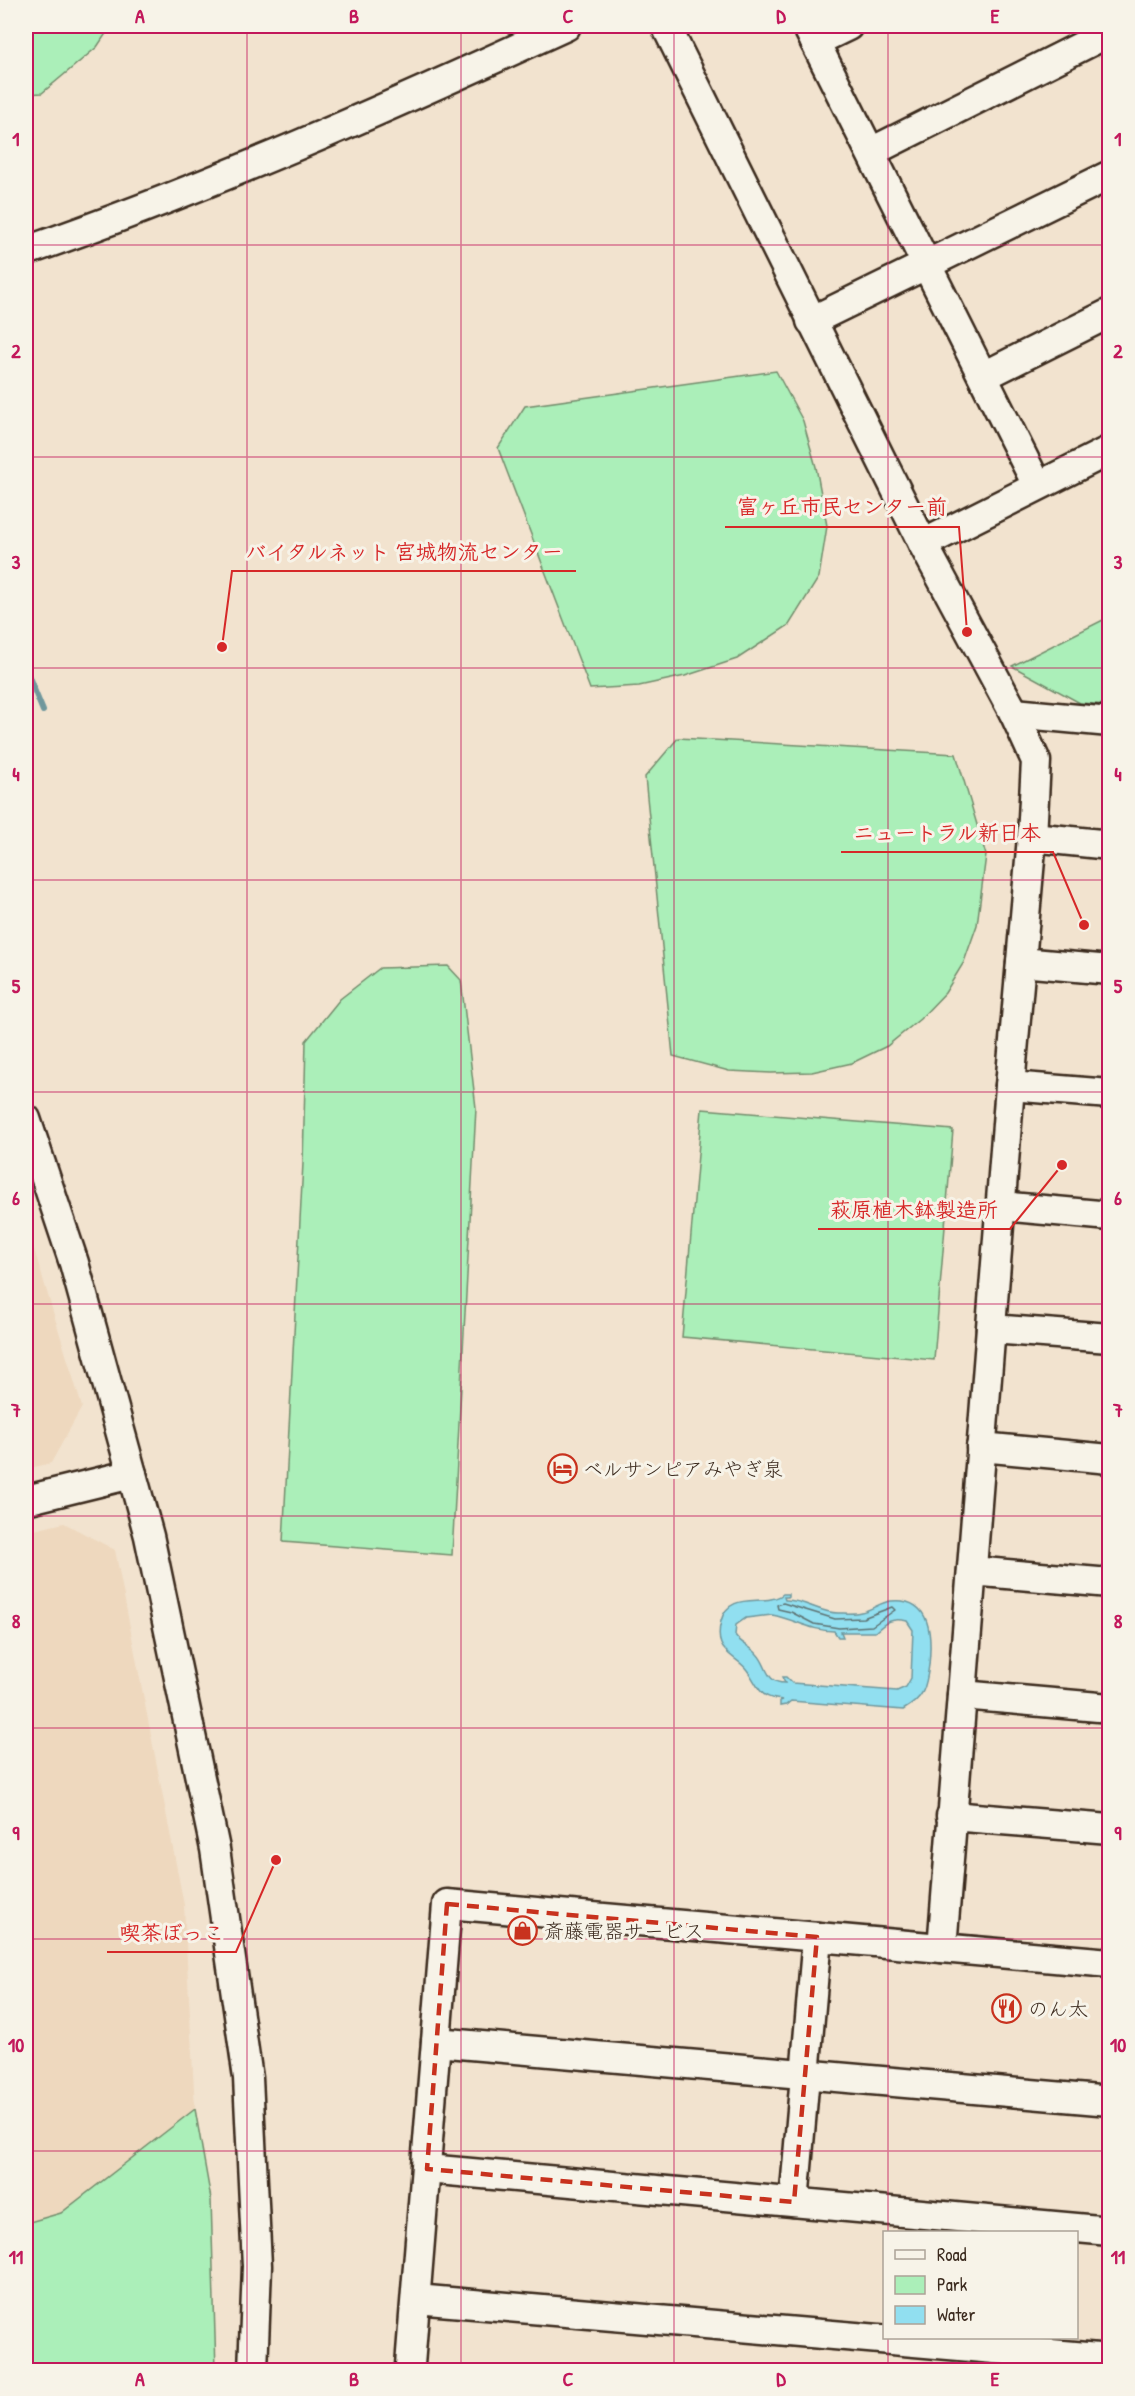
<svg xmlns="http://www.w3.org/2000/svg" width="1135" height="2396" font-family="'Patrick Hand','Klee One',sans-serif">
<rect width="100%" height="100%" fill="#f2e3cf"/>
<filter id="ink" filterUnits="userSpaceOnUse"><feTurbulence type="fractalNoise" baseFrequency=".0167" numOctaves="2"/><feDisplacementMap in="SourceGraphic" scale="12" xChannelSelector="R" yChannelSelector="G"/><feConvolveMatrix kernelMatrix="1 2 1 2 8 2 1 2 1" color-interpolation-filters="sRGB"/></filter>
<g filter="url(#ink)">
<g fill="#eed8be">
<path d="M 26,1223 L 82,1407 L 51,1463 L 26,1469 Z"/>
<path d="M 64,1523 L 115,1550 L 184,1905 L 195,2109 L 61,2213 L 26,2223 L 26,1532 Z"/>
</g>
<g fill="#abefb9" stroke="#738c6c" stroke-width="1.5">
<path d="M 26,26 L 111,26 L 97,47 L 42,93 L 26,94 Z"/>
<path d="M 776,371 L 803,421 L 816,467 L 827,526 L 819,577 L 789,625 L 737,659 L 685,676 L 639,686 L 590,689 L 498,448 L 525,406 Z"/>
<path d="M 1109,617 L 1109,705 L 1080,703 L 1012,666 Z"/>
<path d="M 678,738 L 956,754 L 986,855 L 977,925 L 964,962 L 945,993 L 920,1019 L 887,1046 L 852,1063 L 812,1072 L 771,1073 L 729,1071 L 673,1056 L 645,777 Z"/>
<path d="M 448,966 L 461,980 L 476,1108 L 452,1555 L 283,1542 L 303,1163 L 306,1041 L 340,999 L 380,968 Z"/>
<path d="M 702,1109 L 953,1130 L 934,1360 L 682,1337 Z"/>
<path d="M 195,2109 L 211,2199 L 216,2370 L 26,2370 L 26,2223 L 61,2213 Z"/>
</g>
<path fill="#91dff0" stroke="#6f979c" stroke-width="1.5" fill-rule="evenodd" d="M 783,1594 L 788,1594 L 788,1597 L 784,1597 L 785,1600 C 803,1599 820,1613 838,1613 C 845,1613 854,1614 861,1612 C 872,1610 880,1602 891,1601 C 932,1597 932,1637 929,1665 C 926,1688 924,1698 903,1710 L 791,1701 L 786,1705 L 780,1706 L 780,1701 L 783,1700 C 757,1698 760,1687 747,1670 C 740,1660 725,1655 721,1644 C 718,1637 719,1629 721,1621 C 729,1589 766,1608 783,1594 ZM 772,1615 C 794,1619 811,1631 834,1631 L 838,1637 L 843,1637 L 841,1632 L 875,1632 C 886,1622 892,1617 907,1621 L 913,1630 L 911,1678 L 906,1687 L 897,1691 L 792,1683 L 786,1677 L 782,1677 L 785,1683 C 765,1683 768,1665 757,1654 C 750,1646 741,1644 735,1635 L 736,1625 L 746,1618 Z"/>
<g fill="none" stroke-linecap="round" stroke-linejoin="round">
<path stroke="#5d7272" stroke-width="1.5" d="M 783,1603 L 835,1619 L 863,1618 L 892,1607 L 895,1610 L 872,1626 L 839,1628 L 814,1624 L 791,1612 L 778,1609 L 777,1605 Z"/>
<path stroke="#6f979c" stroke-width="6" d="M 26,670 L 43,711"/>
<defs>
<g id="minor">
<path d="M 666,26 L 923,544 L 1014,713 L 1036,761 L 1032,837 L 1010,1086 L 942,1948"/>
<path d="M 807,26 L 1037,485"/>
<path d="M 815,42 L 848,26"/>
<path d="M 871,152 L 1110,32"/>
<path d="M 26,251 C 210,187 389,107 566,26"/>
<path d="M 811,321 L 1110,175"/>
<path d="M 984,376 L 1110,313"/>
<path d="M 923,544 L 1110,450"/>
<path d="M 1014,713 L 1110,722"/>
<path d="M 1032,837 L 1110,845"/>
<path d="M 1021,962 L 1110,970"/>
<path d="M 1010,1086 L 1110,1094"/>
<path d="M 26,1119 L 74,1263 L 149,1536 L 215,1849 L 248,2078 L 257,2266 L 253,2370"/>
<path d="M 1001,1206 L 1110,1216"/>
<path d="M 991,1329 L 1110,1338"/>
<path d="M 981,1447 L 1110,1459"/>
<path d="M 26,1500 L 132,1474"/>
<path d="M 972,1571 L 1110,1583"/>
<path d="M 962,1695 L 1110,1708"/>
<path d="M 951,1816 L 1110,1829"/>
<path d="M 436,2042 L 1110,2101"/>
<path d="M 427,2169 L 1110,2231"/>
<path d="M 794,2202 L 817,1937"/>
<path d="M 416,2299 L 1110,2359"/>
<path d="M 411,2370 L 410,2365 L 447,1904 L 1110,1963"/>
</g>
</defs>
<use href="#minor" stroke="#3b2a1e" stroke-width="33"/>
<use href="#minor" stroke="#f7f3e8" stroke-width="28"/>
</g>
</g>
<path fill="none" stroke="#c8321e" stroke-width="4.5" stroke-dasharray="12 8" stroke-linejoin="round" d="M 447,1904 L 817,1937 L 794,2202 L 427,2169 Z"/>
<path fill="none" stroke="#c2185b" stroke-width="1.5" stroke-opacity="0.55" d="M 247,26 L 247,2370M 461,26 L 461,2370M 674,26 L 674,2370M 888,26 L 888,2232M 26,245 L 1110,245M 26,457 L 1110,457M 26,668 L 1110,668M 26,880 L 1110,880M 26,1092 L 1110,1092M 26,1304 L 1110,1304M 26,1516 L 1110,1516M 26,1728 L 1110,1728M 26,1939 L 1110,1939M 26,2151 L 1110,2151M 888,2338 L 888,2370"/>
<defs>
<symbol id="hotel-ring" viewBox="-11 -11 22 22"><circle r="9.5" fill="#f7f3e8" stroke="#c8321e" stroke-width="1.5"/><path d="M-6-4.5h1.5V1H6V5H4.5V3h-9V5H-6ZM-4 0a1.8 1.8 0 1 1 3.6 0ZM.5 0V-2.5h3Q6-2.5 6 0Z" fill="#c8321e"/></symbol>
<symbol id="shop-ring" viewBox="-11 -11 22 22"><circle r="9.5" fill="#f7f3e8" stroke="#c8321e" stroke-width="1.5"/><path d="M-5-2.5h2.3a2.7 3.5 0 0 1 5.4 0H5L5.5 6h-11ZM-1.5-2.5h3a1.5 2.3 0 0 0-3 0Z" fill="#c8321e"/></symbol>
<symbol id="restaurant-ring" viewBox="-11 -11 22 22"><circle r="9.5" fill="#f7f3e8" stroke="#c8321e" stroke-width="1.5"/><path d="M-5-6h1v4h1v-4h1v4h1v-4h1v5L-1.5 .5V6h-2V.5L-5-1ZM5-6V6H3V1.5H1.5Q1.5-4 5-6Z" fill="#c8321e"/></symbol>
</defs>
<g fill-rule="evenodd">
<use href="#hotel-ring" x="546" y="1452" width="33" height="33"/>
<use href="#shop-ring" x="506" y="1914" width="33" height="33"/>
<use href="#restaurant-ring" x="990" y="1992" width="33" height="33"/>
</g>
<g text-anchor="middle" dominant-baseline="central" stroke-width="6" stroke-linejoin="round" paint-order="stroke">
<g font-size="20" fill="#3b2a1e" stroke="#f7f3e8" text-anchor="start">
<text x="583" y="1468">ベルサンピアみやぎ泉</text>
<text x="544" y="1930">斎藤電器サービス</text>
<text x="1028" y="2008">のん太</text>
</g>
</g>
<path fill="none" stroke="#d62828" stroke-width="2" d="M967 632L959 527H725M222 647L232 571H576M1084 925L1053 852H841M1062 1165L1010 1229H818M276 1860L236 1952H107"/>
<g fill="#d62828" stroke="#f7f3e8" stroke-width="2">
<circle cx="967" cy="632" r="6"/>
<circle cx="222" cy="647" r="6"/>
<circle cx="1084" cy="925" r="6"/>
<circle cx="1062" cy="1165" r="6"/>
<circle cx="276" cy="1860" r="6"/>
</g>
<g font-size="21" text-anchor="middle" font-weight="bold" fill="#d62828" stroke="#f7f3e8" stroke-width="6" stroke-linejoin="round" paint-order="stroke">
<text x="842" y="514">富ヶ丘市民センター前</text>
<text x="404" y="559">バイタルネット 宮城物流センター</text>
<text x="947" y="840">ニュートラル新日本</text>
<text x="914" y="1217">萩原植木鉢製造所</text>
<text x="172" y="1940">喫茶ぼっこ</text>
</g>
<rect width="1135" height="2396" fill="none" stroke="#f7f3e8" stroke-width="66"/>
<rect x="883" y="2231" width="195" height="108" fill="#f7f3e8" stroke="#aca397" stroke-width="1.5"/>
<rect x="895" y="2250" width="30" height="9" fill="#f7f3e8" stroke="#aca397" stroke-width="1.5"/>
<text x="937" y="2261" font-size="18" fill="#3b2a1e">Road</text>
<rect x="895" y="2276" width="30" height="18" fill="#abefb9" stroke="#aca397" stroke-width="1.5"/>
<text x="937" y="2291" font-size="18" fill="#3b2a1e">Park</text>
<rect x="895" y="2306" width="30" height="18" fill="#91dff0" stroke="#aca397" stroke-width="1.5"/>
<text x="937" y="2321" font-size="18" fill="#3b2a1e">Water</text>
<rect x="33" y="33" width="1069" height="2330" fill="none" stroke="#c2185b" stroke-width="2"/>
<g font-size="20" text-anchor="middle" font-weight="bold" fill="#c2185b">
<text x="140" y="23">A</text>
<text x="354" y="23">B</text>
<text x="568" y="23">C</text>
<text x="781" y="23">D</text>
<text x="995" y="23">E</text>
<text x="16" y="146">1</text>
<text x="1118" y="146">1</text>
<text x="16" y="358">2</text>
<text x="1118" y="358">2</text>
<text x="16" y="569">3</text>
<text x="1118" y="569">3</text>
<text x="16" y="781">4</text>
<text x="1118" y="781">4</text>
<text x="16" y="993">5</text>
<text x="1118" y="993">5</text>
<text x="16" y="1205">6</text>
<text x="1118" y="1205">6</text>
<text x="16" y="1417">7</text>
<text x="1118" y="1417">7</text>
<text x="16" y="1628">8</text>
<text x="1118" y="1628">8</text>
<text x="16" y="1840">9</text>
<text x="1118" y="1840">9</text>
<text x="16" y="2052">10</text>
<text x="1118" y="2052">10</text>
<text x="16" y="2264">11</text>
<text x="1118" y="2264">11</text>
<text x="140" y="2386">A</text>
<text x="354" y="2386">B</text>
<text x="568" y="2386">C</text>
<text x="781" y="2386">D</text>
<text x="995" y="2386">E</text>
</g>
</svg>
